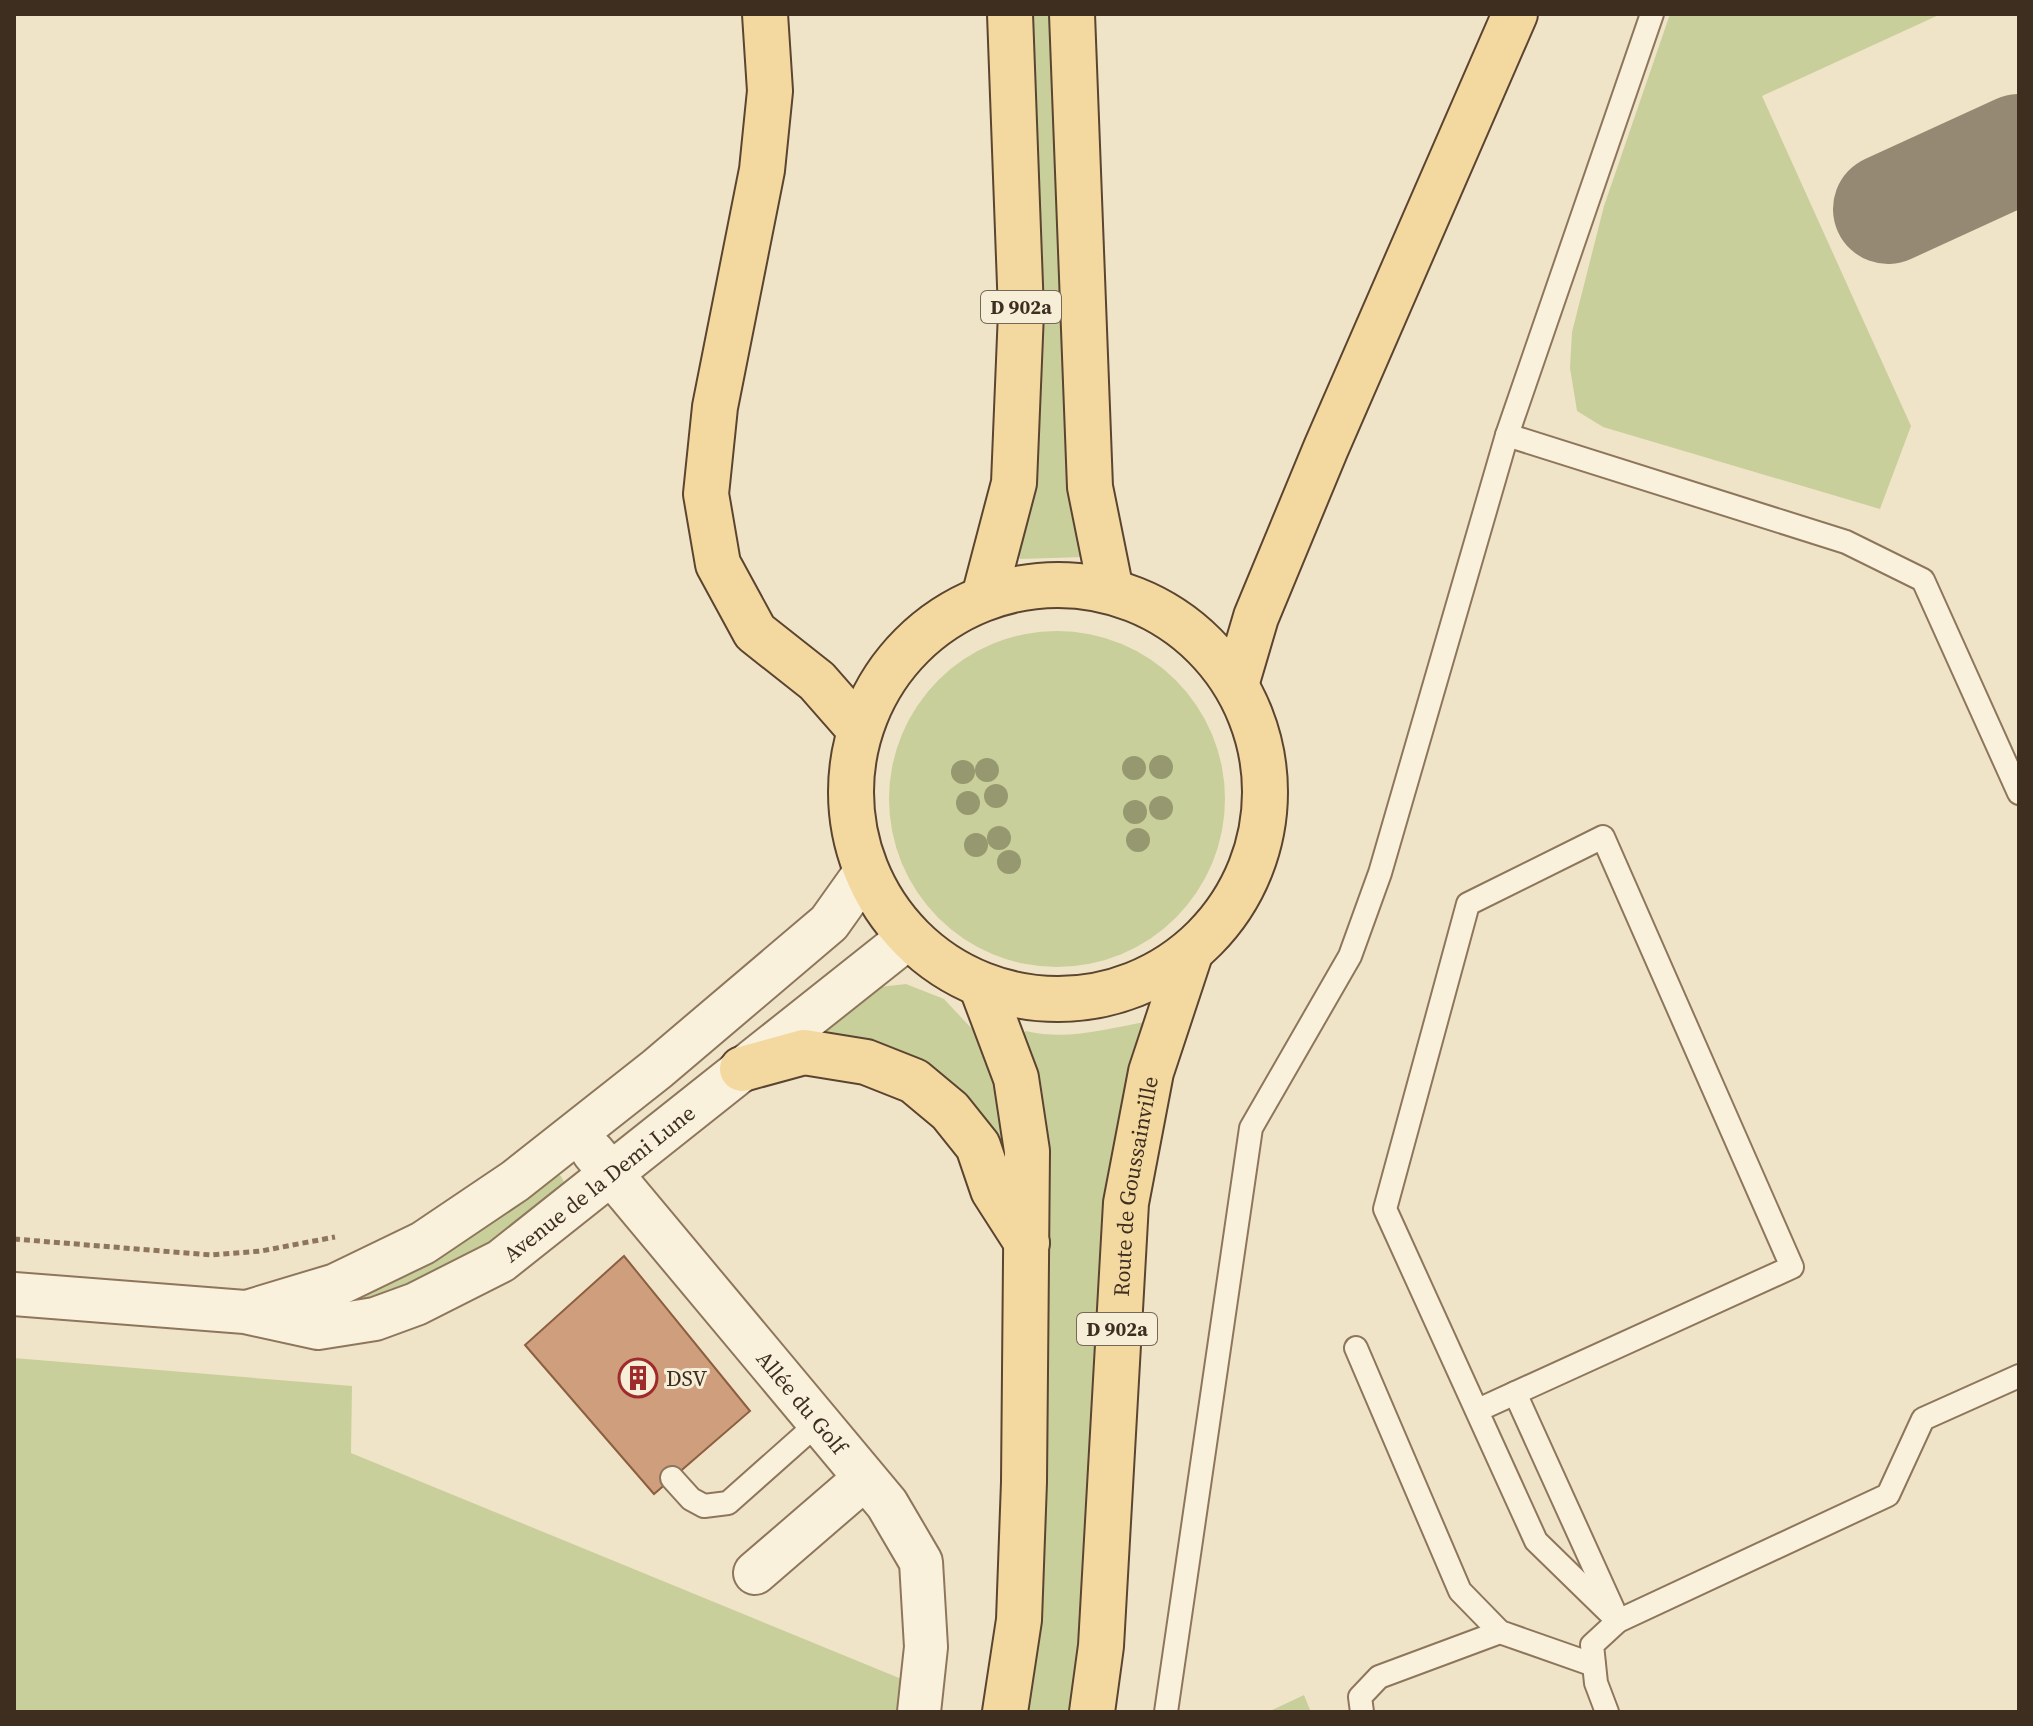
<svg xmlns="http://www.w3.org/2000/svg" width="2033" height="1726" font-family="'Source Serif 4',serif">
<rect width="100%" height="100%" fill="#f0e4c8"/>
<g fill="#c9cf9b">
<path d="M 1030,14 L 1059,14 L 1085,557 L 1020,559 L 1019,554 L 1034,448 Z"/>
<path d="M 1670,14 L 1941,14 L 1762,96 L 1911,426 L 1880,509 L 1603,427 L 1577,411 L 1570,368 L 1572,332 L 1604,206 Z"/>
<circle cx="1057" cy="799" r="168"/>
<path d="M 906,984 L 944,999 L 973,1030 L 993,1059 L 1003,1132 L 999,1156 L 968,1107 L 788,1048 L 870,988 Z"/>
<path d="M 1145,1022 L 1107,1197 L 1099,1272 L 1086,1577 L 1071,1712 L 1020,1712 L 1022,1034 L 1026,1031 C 1067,1041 1105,1029 1145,1022 Z"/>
<path d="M 554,1173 L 561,1176 L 565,1184 L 522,1226 L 399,1297 L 322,1306 L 392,1282 L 444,1255 Z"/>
<path d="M 14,1358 L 352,1386 L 351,1453 L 904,1680 L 901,1712 L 14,1712 Z"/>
<path d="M 1304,1695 L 1311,1712 L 1268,1712 Z"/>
</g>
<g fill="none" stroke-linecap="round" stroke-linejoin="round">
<path stroke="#968974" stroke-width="110" d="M 1888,209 L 2019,149"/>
</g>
<path fill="#cf9f7d" stroke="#8d5f41" stroke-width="2" d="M 624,1256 L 750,1411 L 654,1494 L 525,1345 Z"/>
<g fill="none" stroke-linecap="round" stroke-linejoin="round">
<defs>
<g id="service">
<path d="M 1507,435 L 1846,542 L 1923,580 L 2019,793"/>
<path d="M 1356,1348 L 1460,1591 L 1500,1632 L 1594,1665"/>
<path d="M 1515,1393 L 1613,1609"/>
<path d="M 1478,1410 L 1792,1267 L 1603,837 L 1468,904 L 1385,1209 L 1536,1541 L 1618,1621"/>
<path d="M 672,1478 L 691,1499 L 704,1506 L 728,1503 L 818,1423"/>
<path d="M 1166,1712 L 1251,1128 L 1350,956 L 1380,873 L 1507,435 L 1652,14"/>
<path d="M 1362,1712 L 1360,1697 L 1379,1677 L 1500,1632"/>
<path d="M 1607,1712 L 1596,1683 L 1592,1645 L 1618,1621 L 1888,1495 L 1923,1419 L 2019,1376"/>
</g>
<g id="minor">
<path id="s1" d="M 593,1152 L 887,1504 L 921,1562 L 926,1647 L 919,1712"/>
<path id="s2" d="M 14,1294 L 245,1312 L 318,1328 L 375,1319 L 416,1304 L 501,1261 L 909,937"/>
<path d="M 250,1311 L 336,1285 L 423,1243 L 515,1181 L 657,1069 L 829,923 L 866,871"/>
<path d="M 755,1573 L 864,1479"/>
</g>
<g id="primary">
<path d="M 765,14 L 770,91 L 762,170 L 715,407 L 706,494 L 718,564 L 755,632 L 817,681 L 860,730"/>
<path d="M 1072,14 L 1090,487 L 1111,591"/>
<circle cx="1058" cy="792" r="207"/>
<path d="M 984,597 L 1014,483 L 1021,312 L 1010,14"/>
<path d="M 1236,685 L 1256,617 L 1326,448 L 1515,14"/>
<path d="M 981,985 L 1016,1078 L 1027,1151 L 1024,1482 L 1019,1620 L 1005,1712"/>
<path d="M 742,1069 L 804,1052 L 866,1062 L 914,1081 L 950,1111 L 978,1146 L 993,1190 L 1027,1243"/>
<path id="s3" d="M 1092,1712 L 1101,1646 L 1126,1203 L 1151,1072 L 1190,954"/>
</g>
</defs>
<use href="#service" stroke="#8d765c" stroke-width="26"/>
<use href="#minor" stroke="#8d765c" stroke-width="46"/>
<use href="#primary" stroke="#5b4430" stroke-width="48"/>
<path stroke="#8d765c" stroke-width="5" stroke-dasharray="6 4" stroke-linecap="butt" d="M 14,1239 L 211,1255 L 261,1251 L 335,1237"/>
<use href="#service" stroke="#faf1dc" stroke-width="22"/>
<use href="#minor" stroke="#faf1dc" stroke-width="42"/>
<use href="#primary" stroke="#f3d9a0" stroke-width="44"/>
</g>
<g fill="#96986f">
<circle cx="1161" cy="767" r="12"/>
<circle cx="1134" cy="768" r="12"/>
<circle cx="987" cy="770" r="12"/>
<circle cx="963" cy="772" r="12"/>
<circle cx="996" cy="796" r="12"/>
<circle cx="968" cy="803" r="12"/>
<circle cx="1161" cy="808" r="12"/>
<circle cx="1135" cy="812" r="12"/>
<circle cx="999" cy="838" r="12"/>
<circle cx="1138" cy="840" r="12"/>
<circle cx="976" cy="845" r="12"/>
<circle cx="1009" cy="862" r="12"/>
</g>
<defs>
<symbol id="building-ring" viewBox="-11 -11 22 22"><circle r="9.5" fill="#f7eed8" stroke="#9e2a2b" stroke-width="1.5"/><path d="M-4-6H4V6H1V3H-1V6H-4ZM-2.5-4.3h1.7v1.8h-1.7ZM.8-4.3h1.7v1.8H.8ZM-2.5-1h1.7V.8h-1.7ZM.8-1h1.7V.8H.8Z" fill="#9e2a2b"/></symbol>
</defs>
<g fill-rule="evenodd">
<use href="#building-ring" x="616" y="1356" width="44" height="44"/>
</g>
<g text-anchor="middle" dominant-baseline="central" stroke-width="6" stroke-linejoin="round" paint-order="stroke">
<g fill="#f7eed8" stroke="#756857" stroke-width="2">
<rect x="981" y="291" width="80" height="32" rx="6"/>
<rect x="1077" y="1313" width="80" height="32" rx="6"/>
</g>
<g font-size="20" font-weight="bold" fill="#3d2e20">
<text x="1021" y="307">D 902a</text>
<text x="1117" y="1329">D 902a</text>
</g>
<g font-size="22" fill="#3d2e20" stroke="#f7eed8">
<text stroke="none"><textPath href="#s2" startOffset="628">Avenue de la Demi Lune</textPath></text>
<text stroke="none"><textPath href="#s3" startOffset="528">Route de Goussainville</textPath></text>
<text stroke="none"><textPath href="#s1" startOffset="326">Allée du Golf</textPath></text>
</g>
<g font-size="22" fill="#3d2e20" stroke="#f7eed8" text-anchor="start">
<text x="666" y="1378">DSV</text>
</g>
</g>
<rect width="2033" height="1726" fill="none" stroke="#3d2e20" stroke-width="32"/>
</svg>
